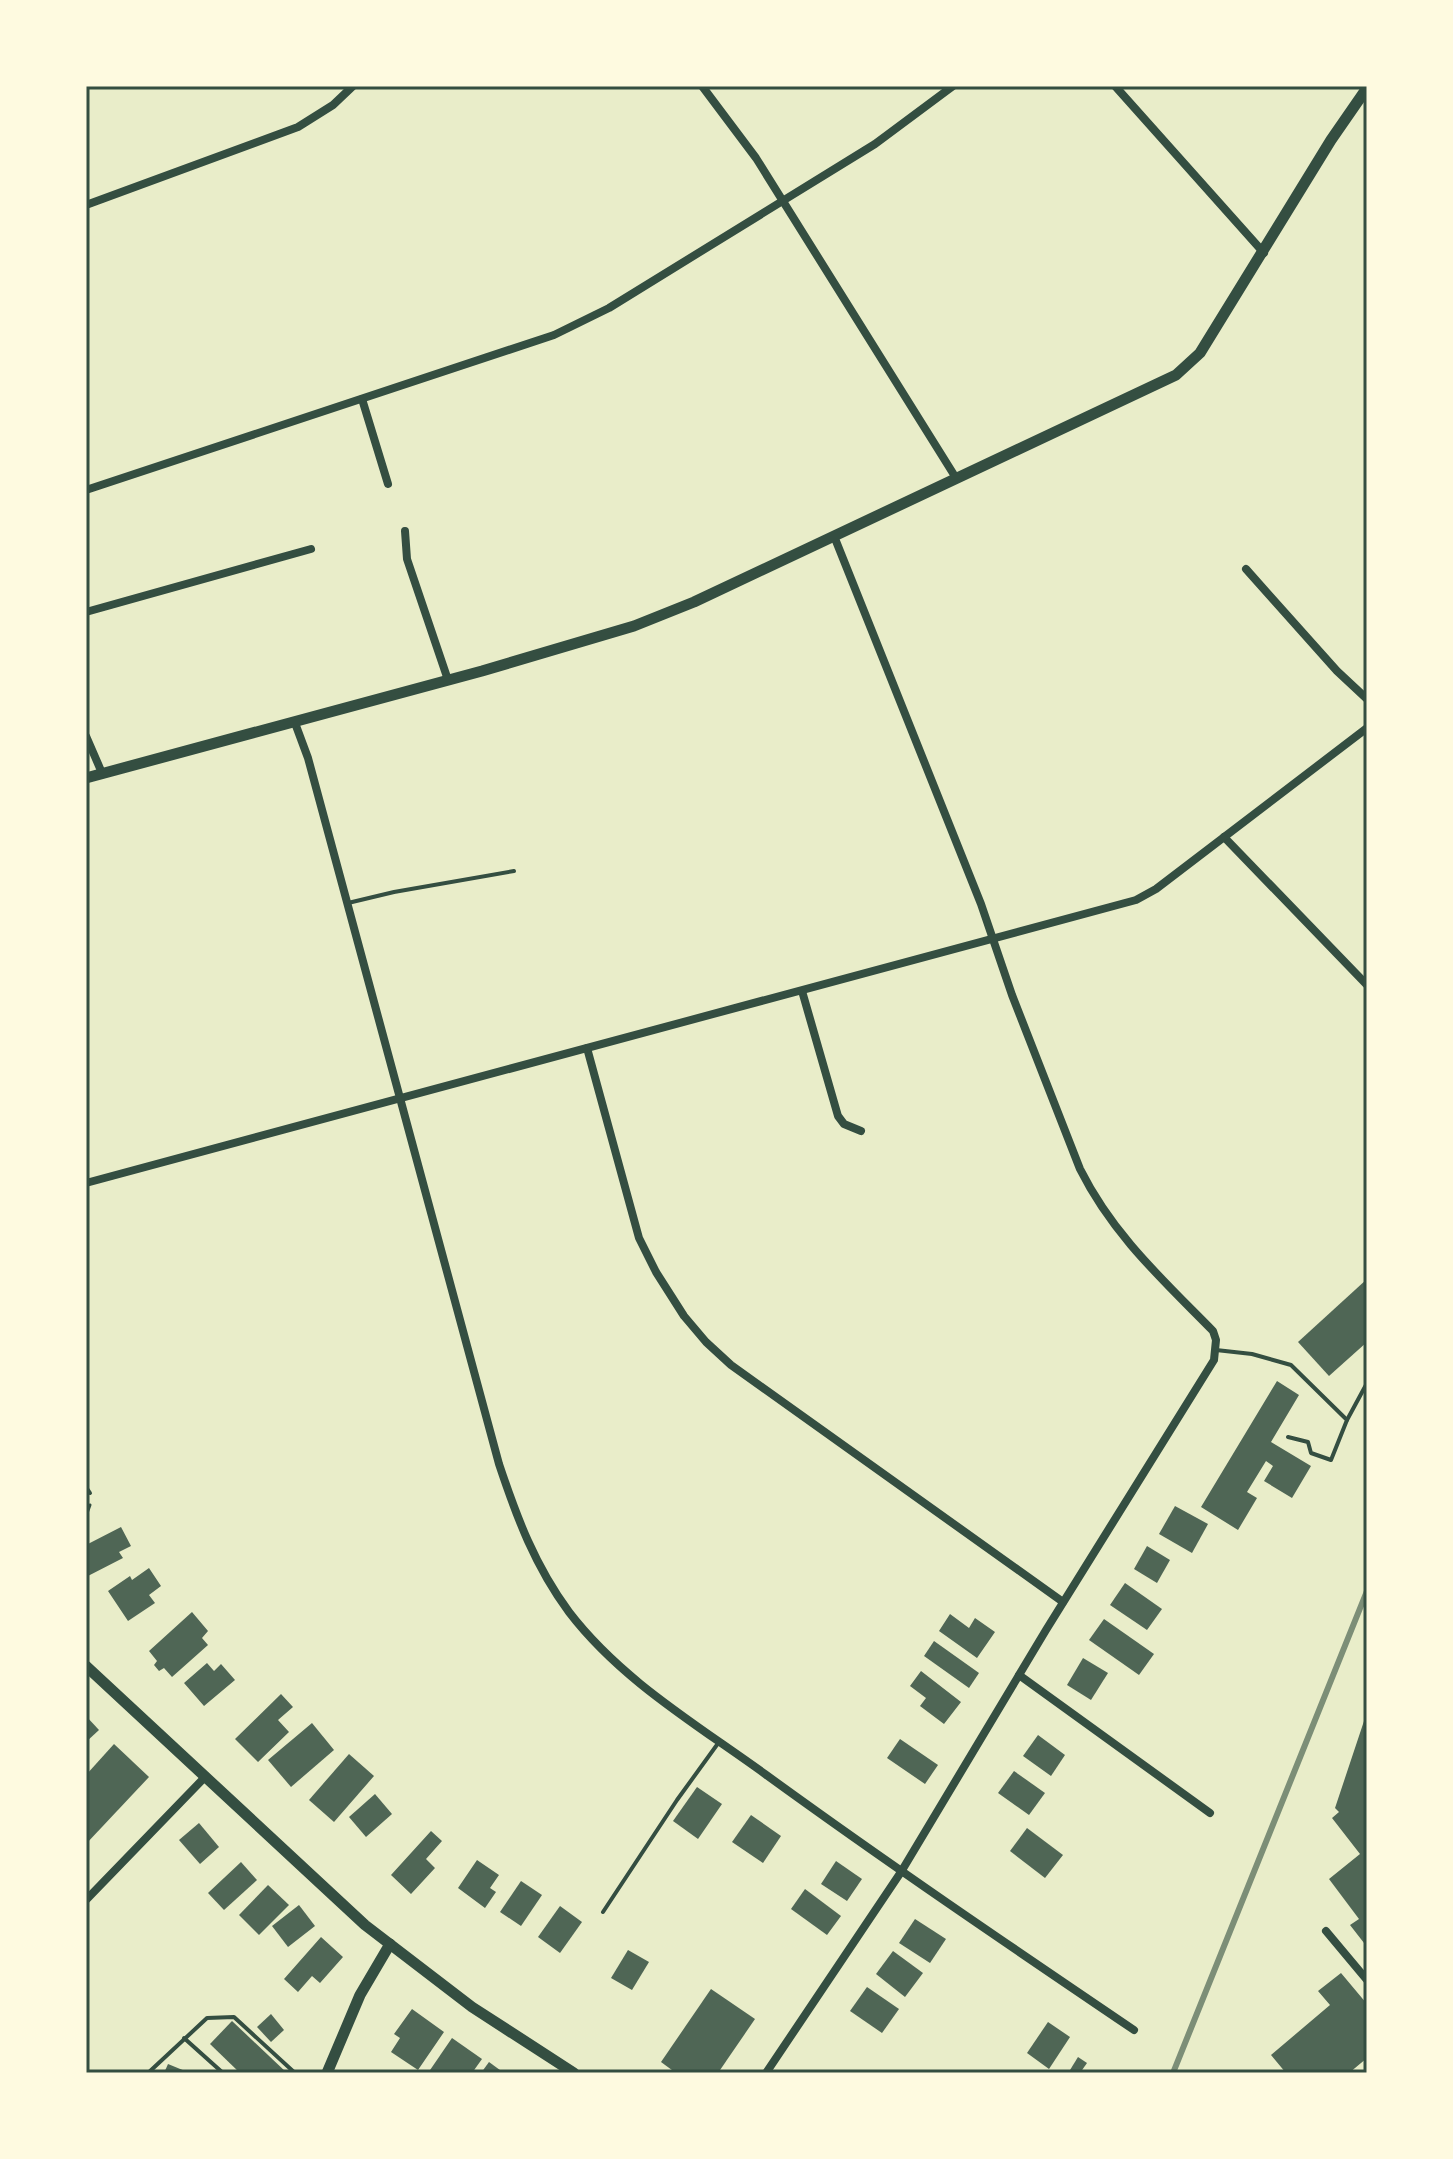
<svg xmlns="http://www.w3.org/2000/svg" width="1453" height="2159" font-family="'Nunito Sans',sans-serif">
<rect width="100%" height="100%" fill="#e9edc9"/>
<g fill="#4f6655">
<path d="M 1367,1279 L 1367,1342 L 1329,1376 L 1298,1342 Z"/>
<path d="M 1277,1381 L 1299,1395 L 1271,1442 L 1311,1466 L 1292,1498 L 1264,1481 L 1273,1466 L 1266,1461 L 1247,1492 L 1257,1498 L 1238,1530 L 1201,1507 Z"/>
<path d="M 1175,1506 L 1208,1524 L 1192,1553 L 1159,1534 Z"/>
<path d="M 121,1527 L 131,1546 L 119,1552 L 123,1558 L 86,1577 L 86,1545 Z"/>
<path d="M 1147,1546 L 1170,1560 L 1157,1583 L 1134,1569 Z"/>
<path d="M 149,1568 L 161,1586 L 149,1595 L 155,1603 L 128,1621 L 108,1591 L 130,1576 L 132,1580 Z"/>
<path d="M 1125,1583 L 1162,1609 L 1147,1630 L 1110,1605 Z"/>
<path d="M 192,1612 L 208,1631 L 202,1638 L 208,1645 L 172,1677 L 164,1668 L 159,1671 L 154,1665 L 157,1661 L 149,1651 Z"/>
<path d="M 950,1614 L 969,1628 L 975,1618 L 995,1632 L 977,1658 L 939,1631 Z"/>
<path d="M 1104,1619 L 1154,1654 L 1139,1675 L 1089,1640 Z"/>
<path d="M 934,1641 L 979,1673 L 969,1688 L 924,1656 Z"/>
<path d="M 1083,1658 L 1108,1673 L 1091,1700 L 1067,1685 Z"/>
<path d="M 207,1663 L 214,1671 L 221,1664 L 235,1680 L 204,1706 L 184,1683 Z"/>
<path d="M 921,1671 L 961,1702 L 944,1724 L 920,1706 L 926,1698 L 910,1686 Z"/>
<path d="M 281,1694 L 293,1707 L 278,1720 L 289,1732 L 258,1762 L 235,1739 Z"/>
<path d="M 1367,1712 L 1367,1941 L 1364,1943 L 1350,1925 L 1359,1919 L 1329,1879 L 1360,1854 L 1332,1818 L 1339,1812 L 1335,1808 Z"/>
<path d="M 86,1716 L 99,1730 L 86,1742 Z"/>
<path d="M 312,1723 L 334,1750 L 291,1787 L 268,1760 Z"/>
<path d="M 1038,1735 L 1065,1755 L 1051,1776 L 1023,1756 Z"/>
<path d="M 900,1739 L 938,1765 L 925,1784 L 887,1758 Z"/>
<path d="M 114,1744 L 149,1777 L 86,1844 L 86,1775 Z"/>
<path d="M 349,1754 L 374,1776 L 334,1822 L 309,1800 Z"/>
<path d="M 1014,1771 L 1045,1793 L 1029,1815 L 998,1793 Z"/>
<path d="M 697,1787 L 722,1804 L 698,1839 L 673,1821 Z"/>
<path d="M 375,1794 L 392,1814 L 366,1837 L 349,1817 Z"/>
<path d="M 751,1815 L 781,1836 L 763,1863 L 732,1842 Z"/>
<path d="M 199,1823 L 219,1847 L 200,1864 L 179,1840 Z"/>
<path d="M 1027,1828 L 1063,1855 L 1045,1878 L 1010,1851 Z"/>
<path d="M 431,1831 L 442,1841 L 426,1859 L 435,1868 L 411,1894 L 391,1875 Z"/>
<path d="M 477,1860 L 499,1875 L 490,1888 L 496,1892 L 485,1908 L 458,1888 Z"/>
<path d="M 836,1861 L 862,1879 L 847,1901 L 821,1884 Z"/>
<path d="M 241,1862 L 257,1880 L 224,1910 L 208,1893 Z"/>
<path d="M 521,1881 L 542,1895 L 521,1926 L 500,1912 Z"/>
<path d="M 268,1885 L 289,1905 L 259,1935 L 239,1915 Z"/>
<path d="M 805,1889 L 841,1916 L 827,1935 L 791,1909 Z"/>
<path d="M 299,1905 L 315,1926 L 288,1947 L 272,1926 Z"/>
<path d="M 560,1906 L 582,1922 L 560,1953 L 538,1937 Z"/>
<path d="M 915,1919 L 946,1939 L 930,1963 L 899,1943 Z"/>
<path d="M 321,1937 L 343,1957 L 320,1983 L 312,1976 L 298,1992 L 284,1979 Z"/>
<path d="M 628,1950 L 649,1962 L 632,1990 L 611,1978 Z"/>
<path d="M 893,1951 L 923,1973 L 905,1997 L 876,1974 Z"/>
<path d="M 1341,1973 L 1367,2004 L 1367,2058 L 1349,2073 L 1286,2073 L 1271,2055 L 1330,2005 L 1318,1991 Z"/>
<path d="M 867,1987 L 899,2009 L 882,2033 L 850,2011 Z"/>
<path d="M 711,1989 L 755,2019 L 718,2073 L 676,2073 L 661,2062 Z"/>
<path d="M 412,2009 L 444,2032 L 418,2070 L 391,2052 L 400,2038 L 394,2034 Z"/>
<path d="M 271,2014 L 284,2030 L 271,2042 L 257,2027 Z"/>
<path d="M 232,2021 L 287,2073 L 240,2073 L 210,2044 Z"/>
<path d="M 1048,2022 L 1070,2037 L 1049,2069 L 1027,2053 Z"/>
<path d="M 452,2038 L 482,2059 L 472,2073 L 428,2073 Z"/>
<path d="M 1078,2057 L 1087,2063 L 1080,2073 L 1076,2073 L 1070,2070 Z"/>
<path d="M 489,2062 L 504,2073 L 481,2073 Z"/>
<path d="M 168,2064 L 190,2073 L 164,2073 Z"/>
</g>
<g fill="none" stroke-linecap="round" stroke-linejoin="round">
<path stroke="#344e41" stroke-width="3" d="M 86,1516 L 90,1505"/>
<g stroke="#344e41" stroke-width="4">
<path d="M 348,903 L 394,892 L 514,871"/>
<path d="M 1216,1350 L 1252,1354 L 1291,1365 L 1347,1420 L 1331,1460 L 1311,1453 L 1308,1442 L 1288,1437"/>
<path d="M 1347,1420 L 1367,1383"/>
<path d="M 86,1487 L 90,1493"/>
<path d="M 603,1912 L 677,1800 L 719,1742"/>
<path d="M 184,2038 L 223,2073"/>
<path d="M 148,2073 L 207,2018 L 234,2017 L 295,2073"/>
</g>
<g stroke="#344e41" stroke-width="8">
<path d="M 702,86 L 756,158 L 956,478"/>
<path d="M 1115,86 L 1264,253"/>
<path d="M 86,205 L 298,127 L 333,105 L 353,86"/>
<path d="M 362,399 L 388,484"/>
<path d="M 86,490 L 554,335 L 609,308 L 875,144 L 953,86"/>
<path d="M 405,531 L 407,559 L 448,680"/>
<path d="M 1246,569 L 1337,671 L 1367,699"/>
<path d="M 86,612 L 311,549"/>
<path d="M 295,723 L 308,758 L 499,1464 C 517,1518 535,1566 569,1612 C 621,1680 696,1724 765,1774 C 886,1862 1010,1946 1134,2030"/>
<path d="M 86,736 L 102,773"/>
<path d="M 1224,837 L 1367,985"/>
<path d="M 802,991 L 838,1116 L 844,1124 L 861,1131"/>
<path d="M 587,1048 L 639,1238 L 656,1272 L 684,1316 L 706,1342 L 731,1365 L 1063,1602"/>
<path d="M 86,1183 L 1136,900 L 1156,889 L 1367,728"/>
<path d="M 1019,1675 L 1210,1813"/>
<path d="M 86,1900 L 206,1776"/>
<path d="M 1326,1931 L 1367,1980"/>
<path d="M 766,2073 L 901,1872 L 1046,1630 L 1214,1360 L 1216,1340 L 1213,1331 C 1162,1279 1113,1235 1080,1169 L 1012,995 L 981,904 L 834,536"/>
</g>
<g stroke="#344e41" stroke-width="11">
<path d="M 86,778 L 482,671 L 634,626 L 694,602 L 1176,375 L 1200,353 L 1331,140 L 1367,88"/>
<path d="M 86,1666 L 365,1925 L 472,2007 L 574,2073"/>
<path d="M 327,2073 L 360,1995 L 390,1944"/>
</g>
<path stroke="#7c8e77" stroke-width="6" d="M 1173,2073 L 1367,1591"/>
</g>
<rect width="1453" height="2159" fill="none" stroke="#fefae0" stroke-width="176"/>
<rect x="88" y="88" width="1277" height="1983" fill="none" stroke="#344e41" stroke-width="3"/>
</svg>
